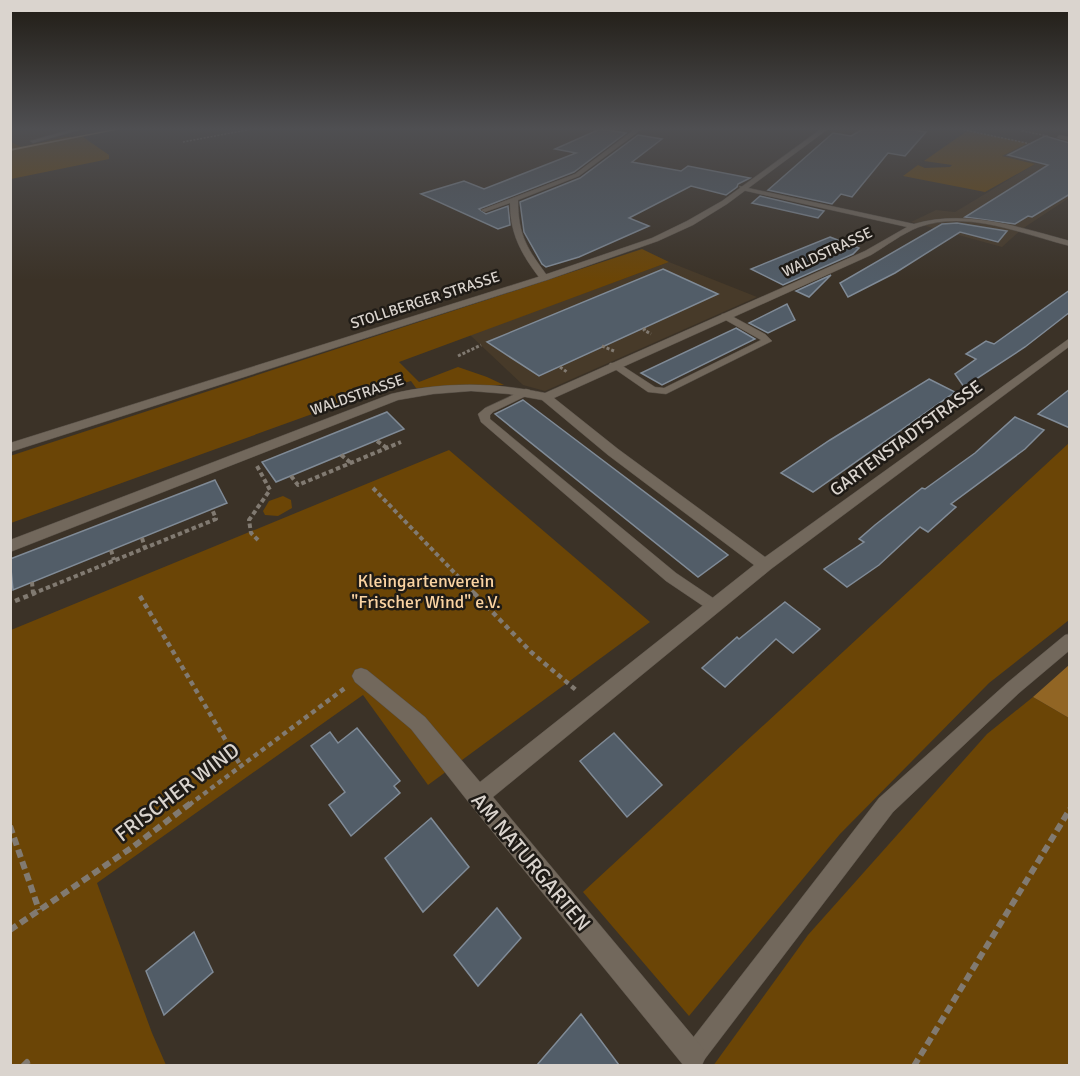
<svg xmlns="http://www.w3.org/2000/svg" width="1080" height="1076" font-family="Signika,sans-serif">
<rect width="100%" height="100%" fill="#3b3227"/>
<g fill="#473a29">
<path d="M 28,129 L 127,129 L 83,137 L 64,138 L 22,147 L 11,142 L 10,133 Z"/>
<path d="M 1028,143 L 1069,151 L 1069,198 L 1022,229 L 1002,247 L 911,222 L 936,210 L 955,212 L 1035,164 L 1001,156 Z"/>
<path d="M 669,262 L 757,297 L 545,391 L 523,385 L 470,335 Z"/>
</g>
<g fill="#6b4506">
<path d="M 967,131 L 1028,143 L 1002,156 L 1035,164 L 985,192 L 903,176 L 918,165 L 925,168 L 950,167 L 952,165 L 924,161 Z"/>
<path d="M 65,137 L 83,137 L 109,155 L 109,159 L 11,179 L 11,142 L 22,147 Z"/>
<path d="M 642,249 L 669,262 L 399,362 L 419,382 L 458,367 L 487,377 L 504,385 L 416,388 L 411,381 L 376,391 L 11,523 L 10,456 Z"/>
<path d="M 1069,443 L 1069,620 L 989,683 L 840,834 L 689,1016 L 583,892 Z"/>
<path d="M 449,450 L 650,622 L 428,785 L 363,695 L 97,883 L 152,1033 L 166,1065 L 11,1066 L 11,630 Z"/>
<path d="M 283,496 L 291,500 L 292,508 L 278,516 L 265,515 L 263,511 L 269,501 Z"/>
<path d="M 1033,697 L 1069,718 L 1069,1065 L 713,1066 L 808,935 L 987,734 Z"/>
</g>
<path fill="#916524" d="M 1069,665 L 1069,718 L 1033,697 Z"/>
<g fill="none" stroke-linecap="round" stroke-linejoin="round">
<path fill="#af8e60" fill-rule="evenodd" d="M 115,129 L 121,129 L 10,151 L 10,149 Z"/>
</g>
<g fill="#525d68" stroke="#808b97" stroke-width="1.5">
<path d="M 600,129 L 626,133 L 574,172 L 479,209 L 486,214 L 508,206 L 510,225 L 498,229 L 421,194 L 464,181 L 484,189 L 576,153 L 555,149 Z"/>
<path d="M 863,129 L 907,129 L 926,132 L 905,156 L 888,153 L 852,197 L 841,194 L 832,204 L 768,190 L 833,133 L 851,136 Z"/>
<path d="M 638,135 L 662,139 L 632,162 L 681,171 L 688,166 L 750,178 L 738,184 L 737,187 L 726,195 L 691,186 L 629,218 L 649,226 L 579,257 L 546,267 L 542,264 L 524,232 L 520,202 L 580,178 Z"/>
<path d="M 1045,136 L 1070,143 L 1070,194 L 1032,217 L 1028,216 L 1015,224 L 965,217 L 1048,165 L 1008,155 Z"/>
<path d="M 760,196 L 824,211 L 818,218 L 752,203 Z"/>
<path d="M 957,223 L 1007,231 L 998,242 L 960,232 L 895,273 L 848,297 L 840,283 L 942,224 Z"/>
<path d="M 830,237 L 859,248 L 853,254 L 783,285 L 751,269 Z"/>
<path d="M 663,269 L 718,294 L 539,376 L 487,342 Z"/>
<path d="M 831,275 L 809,297 L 796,291 Z"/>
<path d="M 1070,290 L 1070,312 L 1025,347 L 964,387 L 955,374 L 976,359 L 966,354 L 986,341 L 994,344 Z"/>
<path d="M 787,304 L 795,320 L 768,333 L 749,323 Z"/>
<path d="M 736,328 L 755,339 L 662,385 L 641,373 Z"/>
<path d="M 929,379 L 955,392 L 813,492 L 781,473 L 830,440 Z"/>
<path d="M 1070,389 L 1070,428 L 1038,414 Z"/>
<path d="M 523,400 L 568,434 L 728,555 L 698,577 L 495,414 Z"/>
<path d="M 387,412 L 404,429 L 276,482 L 262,462 Z"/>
<path d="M 1015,417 L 1044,430 L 1025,449 L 951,504 L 956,507 L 928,532 L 920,527 L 879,565 L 847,587 L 824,569 L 864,542 L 859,539 L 875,525 L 922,488 L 925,489 L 975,453 Z"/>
<path d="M 215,480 L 227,503 L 13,590 L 10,559 Z"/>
<path d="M 785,602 L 820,629 L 793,653 L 776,639 L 725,687 L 702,668 L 737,637 L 739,639 Z"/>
<path d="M 357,728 L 400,781 L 394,786 L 400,793 L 351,836 L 329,805 L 345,792 L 311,746 L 330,732 L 338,743 Z"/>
<path d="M 614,733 L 662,785 L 627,817 L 580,761 Z"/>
<path d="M 431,818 L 469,867 L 423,912 L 385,858 Z"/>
<path d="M 497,908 L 521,938 L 478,986 L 454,955 Z"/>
<path d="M 194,932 L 213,972 L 164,1015 L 146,971 Z"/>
<path d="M 581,1014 L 619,1065 L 537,1065 Z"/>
</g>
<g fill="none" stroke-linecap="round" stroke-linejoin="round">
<defs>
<g id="service">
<path d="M 73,129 L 83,129 L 33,143 L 30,141 Z"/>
<path d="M 1059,135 L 1070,137 L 1070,141 L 1057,138 Z"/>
<path d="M 722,314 L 728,314 L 765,334 L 772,341 L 666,394 L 648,392 L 609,365 L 610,363 L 618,363 L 655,387 L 664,388 L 761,340 L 722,318 Z"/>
<path d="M 526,389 L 530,390 L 530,394 L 493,412 L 490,415 L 490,419 L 676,573 L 719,602 L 721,606 L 719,610 L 714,612 L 709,610 L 666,581 L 481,422 L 478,414 L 485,408 Z"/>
<path d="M 1070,634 L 1070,650 L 1019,693 L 893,812 L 701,1064 L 685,1064 L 681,1056 L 685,1048 L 879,798 L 1007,683 L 1065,635 Z"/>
</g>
<g id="minor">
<path d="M 635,129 L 642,129 L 579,176 L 518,200 C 518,236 528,250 549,278 L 541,280 C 522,255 510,235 510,203 L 485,212 L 481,210 L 575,174 Z"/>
<path d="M 739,186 L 914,224 C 967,209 1018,227 1070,241 L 1070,246 C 1022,234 968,210 919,227 C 903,233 886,246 871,255 L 554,398 L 618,449 L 765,557 L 1070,338 L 1070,346 L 771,569 L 493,797 L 702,1047 L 706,1056 L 702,1065 L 684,1066 L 470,804 L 411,729 L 355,682 L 352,676 L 355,670 L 361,668 L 367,670 L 425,717 L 480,782 L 754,565 L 608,455 L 542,400 L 509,394 L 471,391 L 433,394 L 398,400 L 10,552 L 10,540 L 391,394 C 442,382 493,382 545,393 L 865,251 L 907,227 L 742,190 Z"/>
</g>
<path id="secondary" d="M 821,129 L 828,129 L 727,204 L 693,225 L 658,241 L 547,280 L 10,452 L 10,443 L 541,276 L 652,238 L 687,221 L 722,201 Z"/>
</defs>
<use href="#service" stroke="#564e45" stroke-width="1"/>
<use href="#minor" stroke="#564e45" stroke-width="1"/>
<use href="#secondary" stroke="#564e45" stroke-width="1"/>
<g stroke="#817a71" stroke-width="1.5" stroke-dasharray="2 1.5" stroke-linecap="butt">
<path d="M 960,129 L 1031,144"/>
<path d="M 1025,129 L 1022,131 L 1048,136"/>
<path d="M 183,142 L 252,129"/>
</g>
<g stroke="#817a71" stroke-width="3" stroke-dasharray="3 2" stroke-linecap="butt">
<path d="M 645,328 L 644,330 L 651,334"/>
<path d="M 602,346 L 614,351"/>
<path d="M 458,356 L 481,345"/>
<path d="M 560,367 L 567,372"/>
</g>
<g stroke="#817a71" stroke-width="4" stroke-dasharray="4.5 3" stroke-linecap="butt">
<path d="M 377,441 L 387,448"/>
<path d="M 341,455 L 351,463"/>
<path d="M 257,466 L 270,490 L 249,520 L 251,533 L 258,540"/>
<path d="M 291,476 L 298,485 L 401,442"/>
<path d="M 373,488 L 475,594"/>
<path d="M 142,538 L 145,548"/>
<path d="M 111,550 L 114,560"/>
<path d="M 32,582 L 33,593"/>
<path d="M 32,594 L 216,519 L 212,509"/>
</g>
<g stroke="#817a71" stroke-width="4.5" stroke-dasharray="5 4" stroke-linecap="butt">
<path d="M 474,593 L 531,652 L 576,690"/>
<path d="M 140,596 L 241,766"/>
<path d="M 15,601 L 35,593"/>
<path d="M 189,805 L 345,688"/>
</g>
<g stroke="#817a71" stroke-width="6" stroke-dasharray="8 4.5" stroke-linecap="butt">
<path d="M 10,826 L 39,910"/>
<path d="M 10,930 L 134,846 L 191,803"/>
<path d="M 23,1066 L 27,1062 L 28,1066"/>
<path d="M 914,1066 L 1070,809"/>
</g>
<use href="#service" fill="#72685c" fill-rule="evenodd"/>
<use href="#minor" fill="#72685c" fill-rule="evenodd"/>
<use href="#secondary" fill="#72685c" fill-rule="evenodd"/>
</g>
<linearGradient id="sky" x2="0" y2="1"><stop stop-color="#201c15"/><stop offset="0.46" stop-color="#4f4f52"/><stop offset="1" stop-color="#4f4f52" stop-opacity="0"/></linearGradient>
<rect width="1080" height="280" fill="url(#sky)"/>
<g text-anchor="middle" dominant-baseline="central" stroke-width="5" stroke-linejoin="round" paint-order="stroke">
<g font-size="15" fill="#dad4ce" stroke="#1f1b16">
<text transform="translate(827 252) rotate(-25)">WALDSTRASSE</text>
<text transform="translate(425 300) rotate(-18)">STOLLBERGER STRASSE</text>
<text transform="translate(357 395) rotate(-19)">WALDSTRASSE</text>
</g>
<g font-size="18" fill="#dad4ce" stroke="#1f1b16">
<text transform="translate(906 438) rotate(-36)">GARTENSTADTSTRASSE</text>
</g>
<g font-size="18" fill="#fad3a2" stroke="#1f1b16">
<text x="426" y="581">Kleingartenverein<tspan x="426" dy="21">"Frischer Wind" e.V.</tspan></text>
</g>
<g font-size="21" fill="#dad4ce" stroke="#1f1b16">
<text transform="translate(177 792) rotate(-37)">FRISCHER WIND</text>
<text transform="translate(531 862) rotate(50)">AM NATURGARTEN</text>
</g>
</g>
<rect width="1080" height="1076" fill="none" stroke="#dad4ce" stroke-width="24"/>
</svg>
